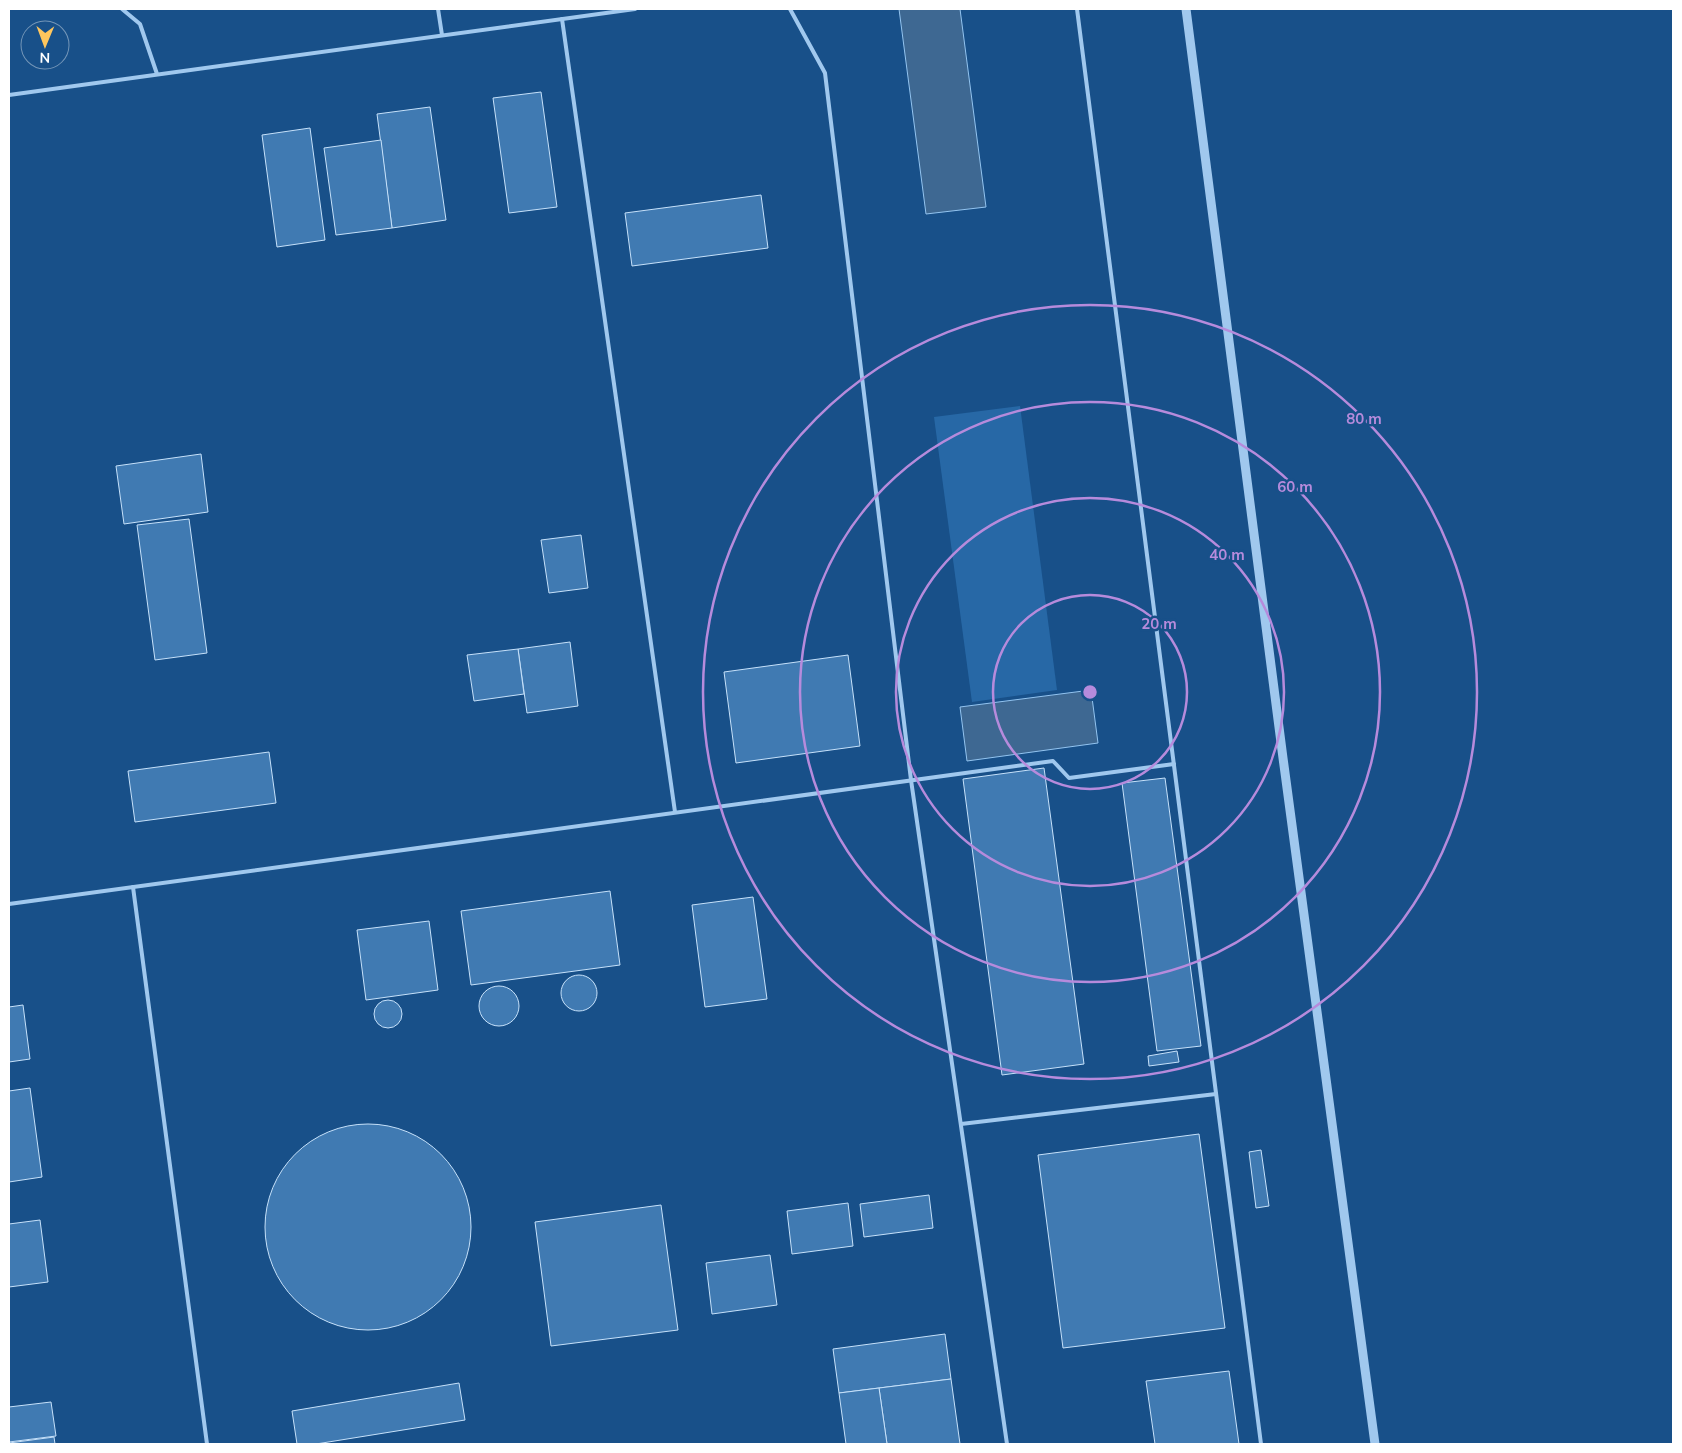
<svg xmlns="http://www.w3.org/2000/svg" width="1682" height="1453" font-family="Mulish,sans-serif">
<rect width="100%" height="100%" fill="#185089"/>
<path fill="#2768a6" d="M 1020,406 L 1057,690 L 972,702 L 934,417 Z"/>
<g fill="#3e6892" stroke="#93c4f0">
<path d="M 899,9 L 960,9 L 986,207 L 926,214 Z"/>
<path d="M 1091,690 L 1098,743 L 967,761 L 960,707 Z"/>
</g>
<g fill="#407ab2" stroke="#c6e1fa">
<path d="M 541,92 L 557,207 L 509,213 L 493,98 Z"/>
<path d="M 430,107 L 446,220 L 392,228 L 377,114 Z"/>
<path d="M 310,128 L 325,240 L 277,247 L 262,135 Z"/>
<path d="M 381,140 L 392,228 L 336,235 L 324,148 Z"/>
<path d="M 761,195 L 768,248 L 632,266 L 625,213 Z"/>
<path d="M 201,454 L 208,512 L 124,524 L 116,466 Z"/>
<path d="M 189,519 L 207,653 L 155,660 L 137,525 Z"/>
<path d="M 581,535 L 588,588 L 549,593 L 541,540 Z"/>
<path d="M 570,642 L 578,706 L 527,713 L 518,649 Z"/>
<path d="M 518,649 L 524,694 L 474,701 L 467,655 Z"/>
<path d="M 848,655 L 860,746 L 736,763 L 724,672 Z"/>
<path d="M 269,752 L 276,803 L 135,822 L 128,771 Z"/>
<path d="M 1044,768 L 1084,1064 L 1002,1075 L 963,779 Z"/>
<path d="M 1165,778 L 1201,1046 L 1157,1051 L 1122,783 Z"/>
<path d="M 610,891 L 620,965 L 471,985 L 461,911 Z"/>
<path d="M 753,897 L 767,999 L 705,1007 L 692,905 Z"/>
<path d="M 429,921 L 438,990 L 366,1000 L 357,930 Z"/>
<circle cx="579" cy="993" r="18"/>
<circle cx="499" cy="1006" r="20"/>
<circle cx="388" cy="1014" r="14"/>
<path d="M 23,1005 L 30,1059 L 9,1062 L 9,1007 Z"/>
<path d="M 1177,1051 L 1179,1062 L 1149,1066 L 1148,1056 Z"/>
<path d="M 30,1088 L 42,1177 L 9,1182 L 9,1091 Z"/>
<circle cx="368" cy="1227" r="103"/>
<path d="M 1199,1134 L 1225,1328 L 1063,1348 L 1038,1155 Z"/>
<path d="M 1261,1150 L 1269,1206 L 1256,1208 L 1249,1152 Z"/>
<path d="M 929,1195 L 933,1228 L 864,1237 L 860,1204 Z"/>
<path d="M 848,1203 L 853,1246 L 792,1254 L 787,1211 Z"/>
<path d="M 661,1205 L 678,1330 L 551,1346 L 535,1222 Z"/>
<path d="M 40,1220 L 48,1282 L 9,1287 L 9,1224 Z"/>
<path d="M 770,1255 L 777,1305 L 712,1314 L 706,1263 Z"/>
<path d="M 945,1334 L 951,1379 L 839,1393 L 833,1349 Z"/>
<path d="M 1229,1371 L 1239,1444 L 1155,1444 L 1146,1381 Z"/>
<path d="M 951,1379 L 960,1444 L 887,1444 L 879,1388 Z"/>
<path d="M 459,1383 L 465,1420 L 316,1444 L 297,1444 L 292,1411 Z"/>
<path d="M 879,1388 L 887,1444 L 846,1444 L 839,1393 Z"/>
<path d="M 51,1402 L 56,1436 L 9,1442 L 9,1407 Z"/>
<path d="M 54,1437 L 55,1444 L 9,1444 L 9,1443 Z"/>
</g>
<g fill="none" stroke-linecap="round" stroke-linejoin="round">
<g stroke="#a0c8ee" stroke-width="4">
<path d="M 122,9 L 140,24 L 157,74"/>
<path d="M 438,9 L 442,35"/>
<path d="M 790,9 L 825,73 L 911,780 L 1007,1444"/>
<path d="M 1077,9 L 1261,1444"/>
<path d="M 562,19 L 675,812"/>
<path d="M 9,95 L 635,9"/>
<path d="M 133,887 L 207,1444"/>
<path d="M 9,904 L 1053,761 L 1069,778 L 1174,764"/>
<path d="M 961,1124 L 1216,1094"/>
</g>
<path stroke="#a0c8ee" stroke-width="9" d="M 1186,9 L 1283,758 L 1375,1444"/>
</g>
<g fill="none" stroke="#b68bdc" stroke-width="2.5">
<circle cx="1090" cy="692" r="97"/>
<circle cx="1090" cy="692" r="194"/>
<circle cx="1090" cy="692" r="290"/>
<circle cx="1090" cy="692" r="387"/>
</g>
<circle cx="1090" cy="692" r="8" fill="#b68bdc" stroke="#185089" stroke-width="2.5"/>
<g font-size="15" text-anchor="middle" font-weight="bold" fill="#b68bdc" stroke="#185089" stroke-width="5" stroke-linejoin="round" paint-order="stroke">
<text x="1364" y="424">80 m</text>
<text x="1295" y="492">60 m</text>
<text x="1227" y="560">40 m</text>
<text x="1159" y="629">20 m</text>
</g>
<rect width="1682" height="1453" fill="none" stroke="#ffffff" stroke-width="20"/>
<g transform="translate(45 45) rotate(181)"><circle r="24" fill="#185089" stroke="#7496b8"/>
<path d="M0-4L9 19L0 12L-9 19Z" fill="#ffc65d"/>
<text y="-8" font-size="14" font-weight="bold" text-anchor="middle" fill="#ffffff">N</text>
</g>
</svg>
